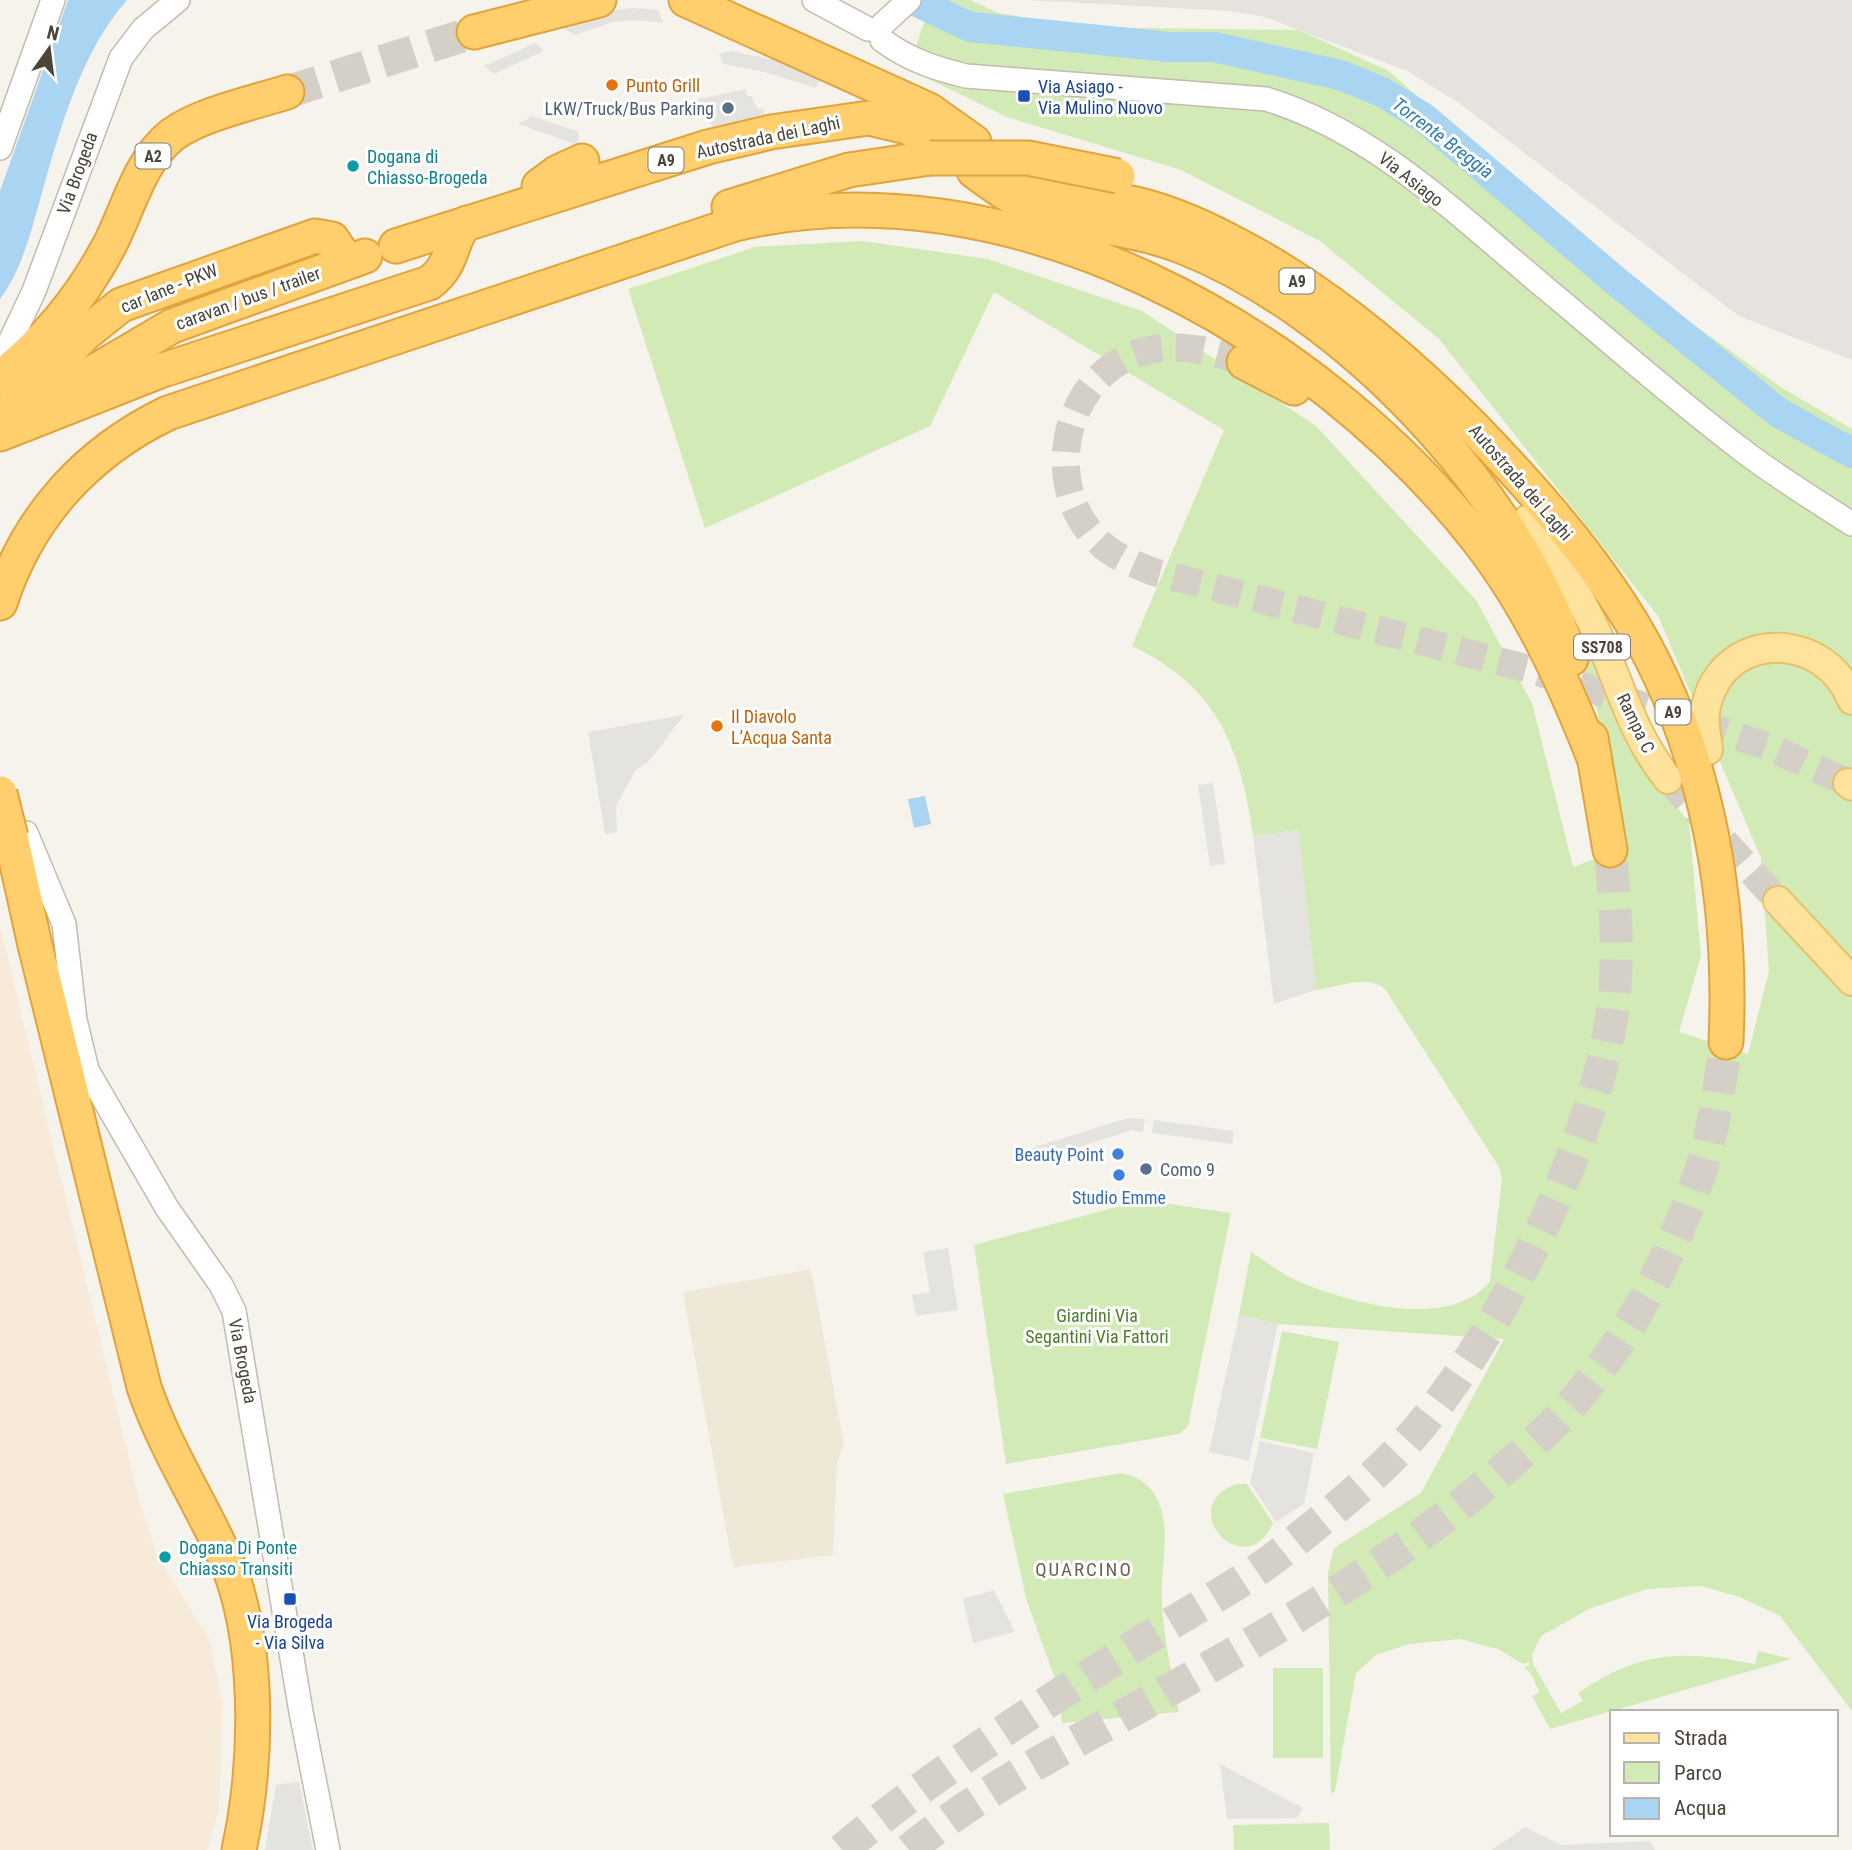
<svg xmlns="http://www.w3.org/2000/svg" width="1852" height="1850" font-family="'Roboto Condensed',sans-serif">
<rect width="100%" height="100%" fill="#f6f3ec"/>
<path fill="#f7ead8" d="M 0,926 L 139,1500 L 158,1557 L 209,1639 L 223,1705 L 219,1809 L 207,1850 L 0,1850 Z"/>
<path fill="#e6e2dd" d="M 1027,0 L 1852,0 L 1852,360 L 1739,316 L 1459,103 L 1407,71 L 1265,17 L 1229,11 Z"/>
<path fill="#efe8d6" d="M 811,1269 L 844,1444 L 837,1463 L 833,1555 L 733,1567 L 683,1292 Z"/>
<g fill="#d2eab5">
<path d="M 932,0 L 970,0 L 999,13 L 1078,27 L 1299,30 L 1389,71 L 1587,248 L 1782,388 L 1852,429 L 1852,1711 L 1780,1616 L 1740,1597 L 1701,1586 L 1647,1589 L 1589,1609 L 1541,1636 L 1532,1655 L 1533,1664 L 1561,1713 L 1583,1701 L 1578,1693 C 1641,1650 1682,1650 1755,1664 L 1758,1651 L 1791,1659 L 1550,1729 L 1532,1696 L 1539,1692 L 1532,1675 L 1524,1667 L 1530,1665 L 1529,1662 L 1523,1664 L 1498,1649 L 1460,1639 L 1409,1644 L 1376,1655 L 1356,1673 L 1335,1791 L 1331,1794 L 1328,1572 L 1334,1548 L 1421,1493 L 1504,1339 L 1278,1324 L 1239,1315 L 1251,1252 C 1267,1262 1284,1276 1302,1283 C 1352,1303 1450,1331 1490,1281 L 1502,1179 L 1499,1167 L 1385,989 C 1368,974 1337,987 1316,990 L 1298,830 L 1253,836 C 1240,747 1218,687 1132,646 L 1224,430 L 994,292 L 930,426 L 705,528 L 628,289 L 755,247 L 862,241 L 988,259 L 1142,311 L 1316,426 L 1476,600 L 1532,703 L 1573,867 L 1616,851 L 1598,713 L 1579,652 L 1554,591 L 1581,620 L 1627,746 L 1689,822 L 1701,956 L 1679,1032 L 1748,1054 L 1769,971 L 1761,858 L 1658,616 L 1439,339 L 1320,241 L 1181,170 L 1007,117 L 908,69 Z"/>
<path d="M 1143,1200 L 1231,1213 L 1188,1426 L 1179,1434 L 1006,1464 L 974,1245 Z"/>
<path d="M 1282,1331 L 1339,1342 L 1317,1449 L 1260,1438 Z"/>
<path d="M 1121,1473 C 1143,1477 1156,1490 1162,1512 C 1169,1541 1160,1574 1162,1604 C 1164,1640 1172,1676 1179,1712 L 1062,1723 L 1059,1689 L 1027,1602 L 1003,1494 Z"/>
<path d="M 1237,1484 L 1247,1484 L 1273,1523 C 1245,1586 1172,1506 1237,1484 Z"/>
<rect x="1273" y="1668" width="50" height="90"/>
<path d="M 1329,1823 L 1330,1850 L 1234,1850 L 1233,1825 Z"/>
</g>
<g fill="#e5e3e0">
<path d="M 632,8 L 658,10 L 663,23 L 635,20 L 613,22 L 575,35 L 561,27 L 608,11 Z"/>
<path d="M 535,43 L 544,51 L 494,74 L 484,66 Z"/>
<path d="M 731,51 L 787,63 L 823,77 L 815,88 L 765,72 L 723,64 L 719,54 Z"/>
<path d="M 746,89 L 747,96 L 751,96 L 758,109 L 763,108 L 764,116 L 712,127 L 710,121 L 706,121 L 705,114 L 700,114 L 699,107 L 696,107 L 695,100 Z"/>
<path d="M 532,116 L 579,132 L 578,145 L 518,124 Z"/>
<path d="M 684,715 L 650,760 L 635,771 L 616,806 L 617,832 L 605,834 L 588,732 Z"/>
<path d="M 1213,783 L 1225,864 L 1210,866 L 1198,785 Z"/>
<path d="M 1298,830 L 1316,990 L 1274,1004 L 1253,836 Z"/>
<path d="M 1128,1118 L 1145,1119 L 1143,1132 L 1132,1130 L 1035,1161 L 1031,1148 Z"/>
<path d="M 1154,1120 L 1234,1131 L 1232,1144 L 1152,1133 Z"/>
<path d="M 948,1248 L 958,1310 L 916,1316 L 912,1295 L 930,1292 L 923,1252 Z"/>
<path d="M 1239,1315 L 1278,1324 L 1249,1461 L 1209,1452 Z"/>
<path d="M 1260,1441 L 1314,1453 L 1304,1504 L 1276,1522 L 1250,1483 Z"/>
<path d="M 994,1590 L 1015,1632 L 973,1643 L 963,1599 Z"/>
<path d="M 1220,1764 L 1303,1808 L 1297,1818 L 1227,1819 Z"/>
<path d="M 299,1782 L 313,1850 L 265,1850 L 276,1785 Z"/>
<path d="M 1525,1827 L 1562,1845 L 1650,1841 L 1655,1850 L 1491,1850 Z"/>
</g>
<g fill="#a9d4f2">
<path d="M 68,0 L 127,0 C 80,53 59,132 40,200 C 30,235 22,269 0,299 L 0,191 Z"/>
<path d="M 925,796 L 931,824 L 914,828 L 908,799 Z"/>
</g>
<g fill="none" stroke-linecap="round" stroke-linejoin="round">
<path stroke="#a9d4f2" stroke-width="30" d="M 913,0 L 970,27 L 1169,47 L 1214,47 L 1340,75 L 1382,92 L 1424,118 L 1617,282 L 1779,413 L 1852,453"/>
<g stroke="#d4d0c8" stroke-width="28" stroke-dasharray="28 14" stroke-linecap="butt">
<path d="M 1244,362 C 1215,352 1185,344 1155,349 C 1066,363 1037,481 1098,541 C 1114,557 1134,564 1154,572 L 1529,669 L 1767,746 L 1848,783"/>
<path d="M 1668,779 L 1778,901"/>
</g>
<g stroke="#d4d0c8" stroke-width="33" stroke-dasharray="33 17" stroke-linecap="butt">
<path d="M 287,92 L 474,32"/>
<path d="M 842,1850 C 939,1769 1046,1703 1152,1635 C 1195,1608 1243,1583 1283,1551 C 1329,1514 1379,1475 1418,1429 C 1502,1329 1585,1160 1609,1032 C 1621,972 1616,910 1610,850"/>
<path d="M 909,1850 C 984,1788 1071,1745 1155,1698 C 1268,1634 1379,1572 1479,1490 C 1513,1462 1548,1432 1576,1399 C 1629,1337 1669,1260 1696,1184 C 1713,1139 1719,1089 1726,1042"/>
</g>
<defs>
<g id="minor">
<path d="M 814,0 L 868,29"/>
<path d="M 883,24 L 909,0"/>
<path d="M 882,40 C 909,60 934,68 966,76 L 1266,99 C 1376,132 1462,219 1549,291 C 1613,344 1676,400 1742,450 C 1777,477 1815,500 1852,524"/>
<path d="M 0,148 L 53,0"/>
<path d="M 0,363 L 34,291 L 121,58 L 143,29 L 178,0"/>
<path d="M 26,833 L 64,924 L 75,1020 L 87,1070 L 167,1208 L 221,1285 L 234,1311 L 301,1712 L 328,1850"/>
</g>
<g id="major">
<path d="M 1527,520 C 1554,555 1579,593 1597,634 C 1622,687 1630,731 1668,779"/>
<path d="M 1708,750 C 1706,734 1702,717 1707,702 C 1727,628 1826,632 1852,700"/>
<path d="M 1848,783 L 1852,786"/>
<path d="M 1778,901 L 1852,981"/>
</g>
<g id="highway">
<path d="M 686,0 L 929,110 L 974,142"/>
<path d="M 474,32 L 599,0"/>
<path d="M 1007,169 C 1056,194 1093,193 1144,206 C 1177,215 1210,230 1241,247 C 1328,293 1405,358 1474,428 C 1527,483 1579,541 1620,604 C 1704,732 1733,892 1726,1042"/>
<path d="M 974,171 C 997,188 1019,204 1047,213 C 1091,227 1137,229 1181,246 C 1345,310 1517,491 1571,659"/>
<path d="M 539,186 L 558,172 L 582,161"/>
<path d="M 729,207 L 849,170 L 930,158"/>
<path d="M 396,246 L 708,147 L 771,132 L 869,118 L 907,127 L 939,144"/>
<path d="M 1244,362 L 1294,388"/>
<path d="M 0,378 C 45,342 82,297 109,246 C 128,210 139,161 172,135 C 200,114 253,103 287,92"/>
<path d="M 53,396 L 172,326 L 365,256"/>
<path d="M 0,419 L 86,333 L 121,305 L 315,236 L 332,239 L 344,257 L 354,260"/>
<path d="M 0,434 L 160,371 L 429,283 C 456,264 449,237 467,223"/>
<path d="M 0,603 C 28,516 87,452 168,413 L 735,224 C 1007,159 1313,330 1478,540 C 1529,605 1564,682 1594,758"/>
<path d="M 1591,738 L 1610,850"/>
<path d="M 11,837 L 35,945 L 144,1387 C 164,1446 198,1498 224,1555 C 261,1638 258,1762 239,1850"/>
</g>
</defs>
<use href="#minor" stroke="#c2bbae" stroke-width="26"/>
<use href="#major" stroke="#e6c16a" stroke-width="32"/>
<use href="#highway" stroke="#e0a43c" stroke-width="37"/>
<use href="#minor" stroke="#fff" stroke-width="23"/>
<use href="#major" stroke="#ffe39c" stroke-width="28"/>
<use href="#highway" stroke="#ffcf6e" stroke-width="33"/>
<defs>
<g id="highway-bridge">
<path d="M 930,158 L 1028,158 L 1118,176"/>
<path d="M 0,793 L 11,837"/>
</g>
</defs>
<use href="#highway-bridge" stroke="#e0a43c" stroke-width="37" stroke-linecap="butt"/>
<use href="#highway-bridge" stroke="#ffcf6e" stroke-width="33"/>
</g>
<g fill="#e8710a" stroke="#fff" stroke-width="2.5">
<circle cx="612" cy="85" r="7"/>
<circle cx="717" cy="726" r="7"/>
</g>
<g fill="#1a4fb4" stroke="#fff" stroke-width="2.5">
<rect x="1017" y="89" width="14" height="14" rx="3.5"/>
<rect x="283" y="1592" width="14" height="14" rx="3.5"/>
</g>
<g fill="#5c6f8a" stroke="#fff" stroke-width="2.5">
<circle cx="728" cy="108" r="7"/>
<circle cx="1146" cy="1169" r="7"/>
</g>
<g fill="#0f9aa8" stroke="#fff" stroke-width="2.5">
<circle cx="353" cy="166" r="7"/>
<circle cx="165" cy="1557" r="7"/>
</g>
<g fill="#3f7fe0" stroke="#fff" stroke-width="2.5">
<circle cx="1118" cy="1154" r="7"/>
<circle cx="1119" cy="1175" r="7"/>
</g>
<g text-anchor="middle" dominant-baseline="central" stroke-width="6" stroke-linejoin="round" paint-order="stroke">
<g fill="#fff" stroke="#817c74" stroke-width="2">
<rect x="135.5" y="143.5" width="35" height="25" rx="5"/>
<rect x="648.5" y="147.5" width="35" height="25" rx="5"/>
<rect x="1279.5" y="268.5" width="35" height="25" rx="5"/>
<rect x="1574" y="634.5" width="56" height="25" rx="5"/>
<rect x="1655.5" y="699.5" width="35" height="25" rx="5"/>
</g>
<g font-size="16" font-weight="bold" fill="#4b4439">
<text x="153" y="156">A2</text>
<text x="666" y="160">A9</text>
<text x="1297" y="281">A9</text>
<text x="1602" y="647">SS708</text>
<text x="1673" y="712">A9</text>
</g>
<g font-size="18" fill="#c56008" stroke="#fff" text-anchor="start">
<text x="626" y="85">Punto Grill</text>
<text x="731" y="716">Il Diavolo<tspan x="731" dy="21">L’Acqua Santa</tspan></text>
</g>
<g font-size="18" fill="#164399" stroke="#fff" text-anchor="start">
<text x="1038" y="86">Via Asiago -<tspan x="1038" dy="21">Via Mulino Nuovo</tspan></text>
<text x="290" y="1621" text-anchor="middle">Via Brogeda<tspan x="290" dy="21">- Via Silva</tspan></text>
</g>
<g font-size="18" fill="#4e5e75" stroke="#fff" text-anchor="end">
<text x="714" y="108">LKW/Truck/Bus Parking</text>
<text x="1160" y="1169" text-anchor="start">Como 9</text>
</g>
<g font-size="18" fill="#4b4439" stroke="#fff">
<text transform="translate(768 137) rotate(-12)">Autostrada dei Laghi</text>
<text transform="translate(77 173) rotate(-70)">Via Brogeda</text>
<text transform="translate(1411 179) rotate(38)">Via Asiago</text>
<text transform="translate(169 288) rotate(-22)">car lane - PKW</text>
<text transform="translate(248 298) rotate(-20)">caravan / bus / trailer</text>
<text transform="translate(1521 482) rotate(49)">Autostrada dei Laghi</text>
<text transform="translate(1636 723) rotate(64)">Rampa C</text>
<text transform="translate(243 1361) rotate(79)">Via Brogeda</text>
</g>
<g font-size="18" fill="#0d838f" stroke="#fff" text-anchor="start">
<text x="367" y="156">Dogana di<tspan x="367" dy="21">Chiasso-Brogeda</tspan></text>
<text x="179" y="1547">Dogana Di Ponte<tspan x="179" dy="21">Chiasso Transiti</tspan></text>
</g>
<g font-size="18" fill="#366cbe" stroke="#fff" text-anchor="end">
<text x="1104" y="1154">Beauty Point</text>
<text x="1119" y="1197" text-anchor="middle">Studio Emme</text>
</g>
<g font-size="18" fill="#4a7f2a" stroke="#fff">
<text x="1097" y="1315">Giardini Via<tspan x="1097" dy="21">Segantini Via Fattori</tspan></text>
</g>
<g font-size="19" font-style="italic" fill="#2e7ab2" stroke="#fff">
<text transform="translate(1443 138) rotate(37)">Torrente Breggia</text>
</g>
<g font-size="19" letter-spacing="2" fill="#6e6250" stroke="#fff">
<text x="1084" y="1569">QUARCINO</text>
</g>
</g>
<rect x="1610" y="1710" width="228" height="126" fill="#ffffff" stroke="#b7b4b0" stroke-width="2"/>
<rect x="1624" y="1733" width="35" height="10" fill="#ffe39c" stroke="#b7b4b0" stroke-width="2"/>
<text x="1674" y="1745" font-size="21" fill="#4b4439">Strada</text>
<rect x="1624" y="1762" width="35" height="21" fill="#d2eab5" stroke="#b7b4b0" stroke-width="2"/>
<text x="1674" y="1780" font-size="21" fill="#4b4439">Parco</text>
<rect x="1624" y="1798" width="35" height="21" fill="#a9d4f2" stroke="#b7b4b0" stroke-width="2"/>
<text x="1674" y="1815" font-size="21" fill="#4b4439">Acqua</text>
<g transform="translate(49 49) rotate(14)" stroke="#ffffff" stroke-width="5" paint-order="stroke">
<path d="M0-5L12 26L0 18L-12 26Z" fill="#4b4439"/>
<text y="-10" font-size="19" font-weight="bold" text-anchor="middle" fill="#4b4439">N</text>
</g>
</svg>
